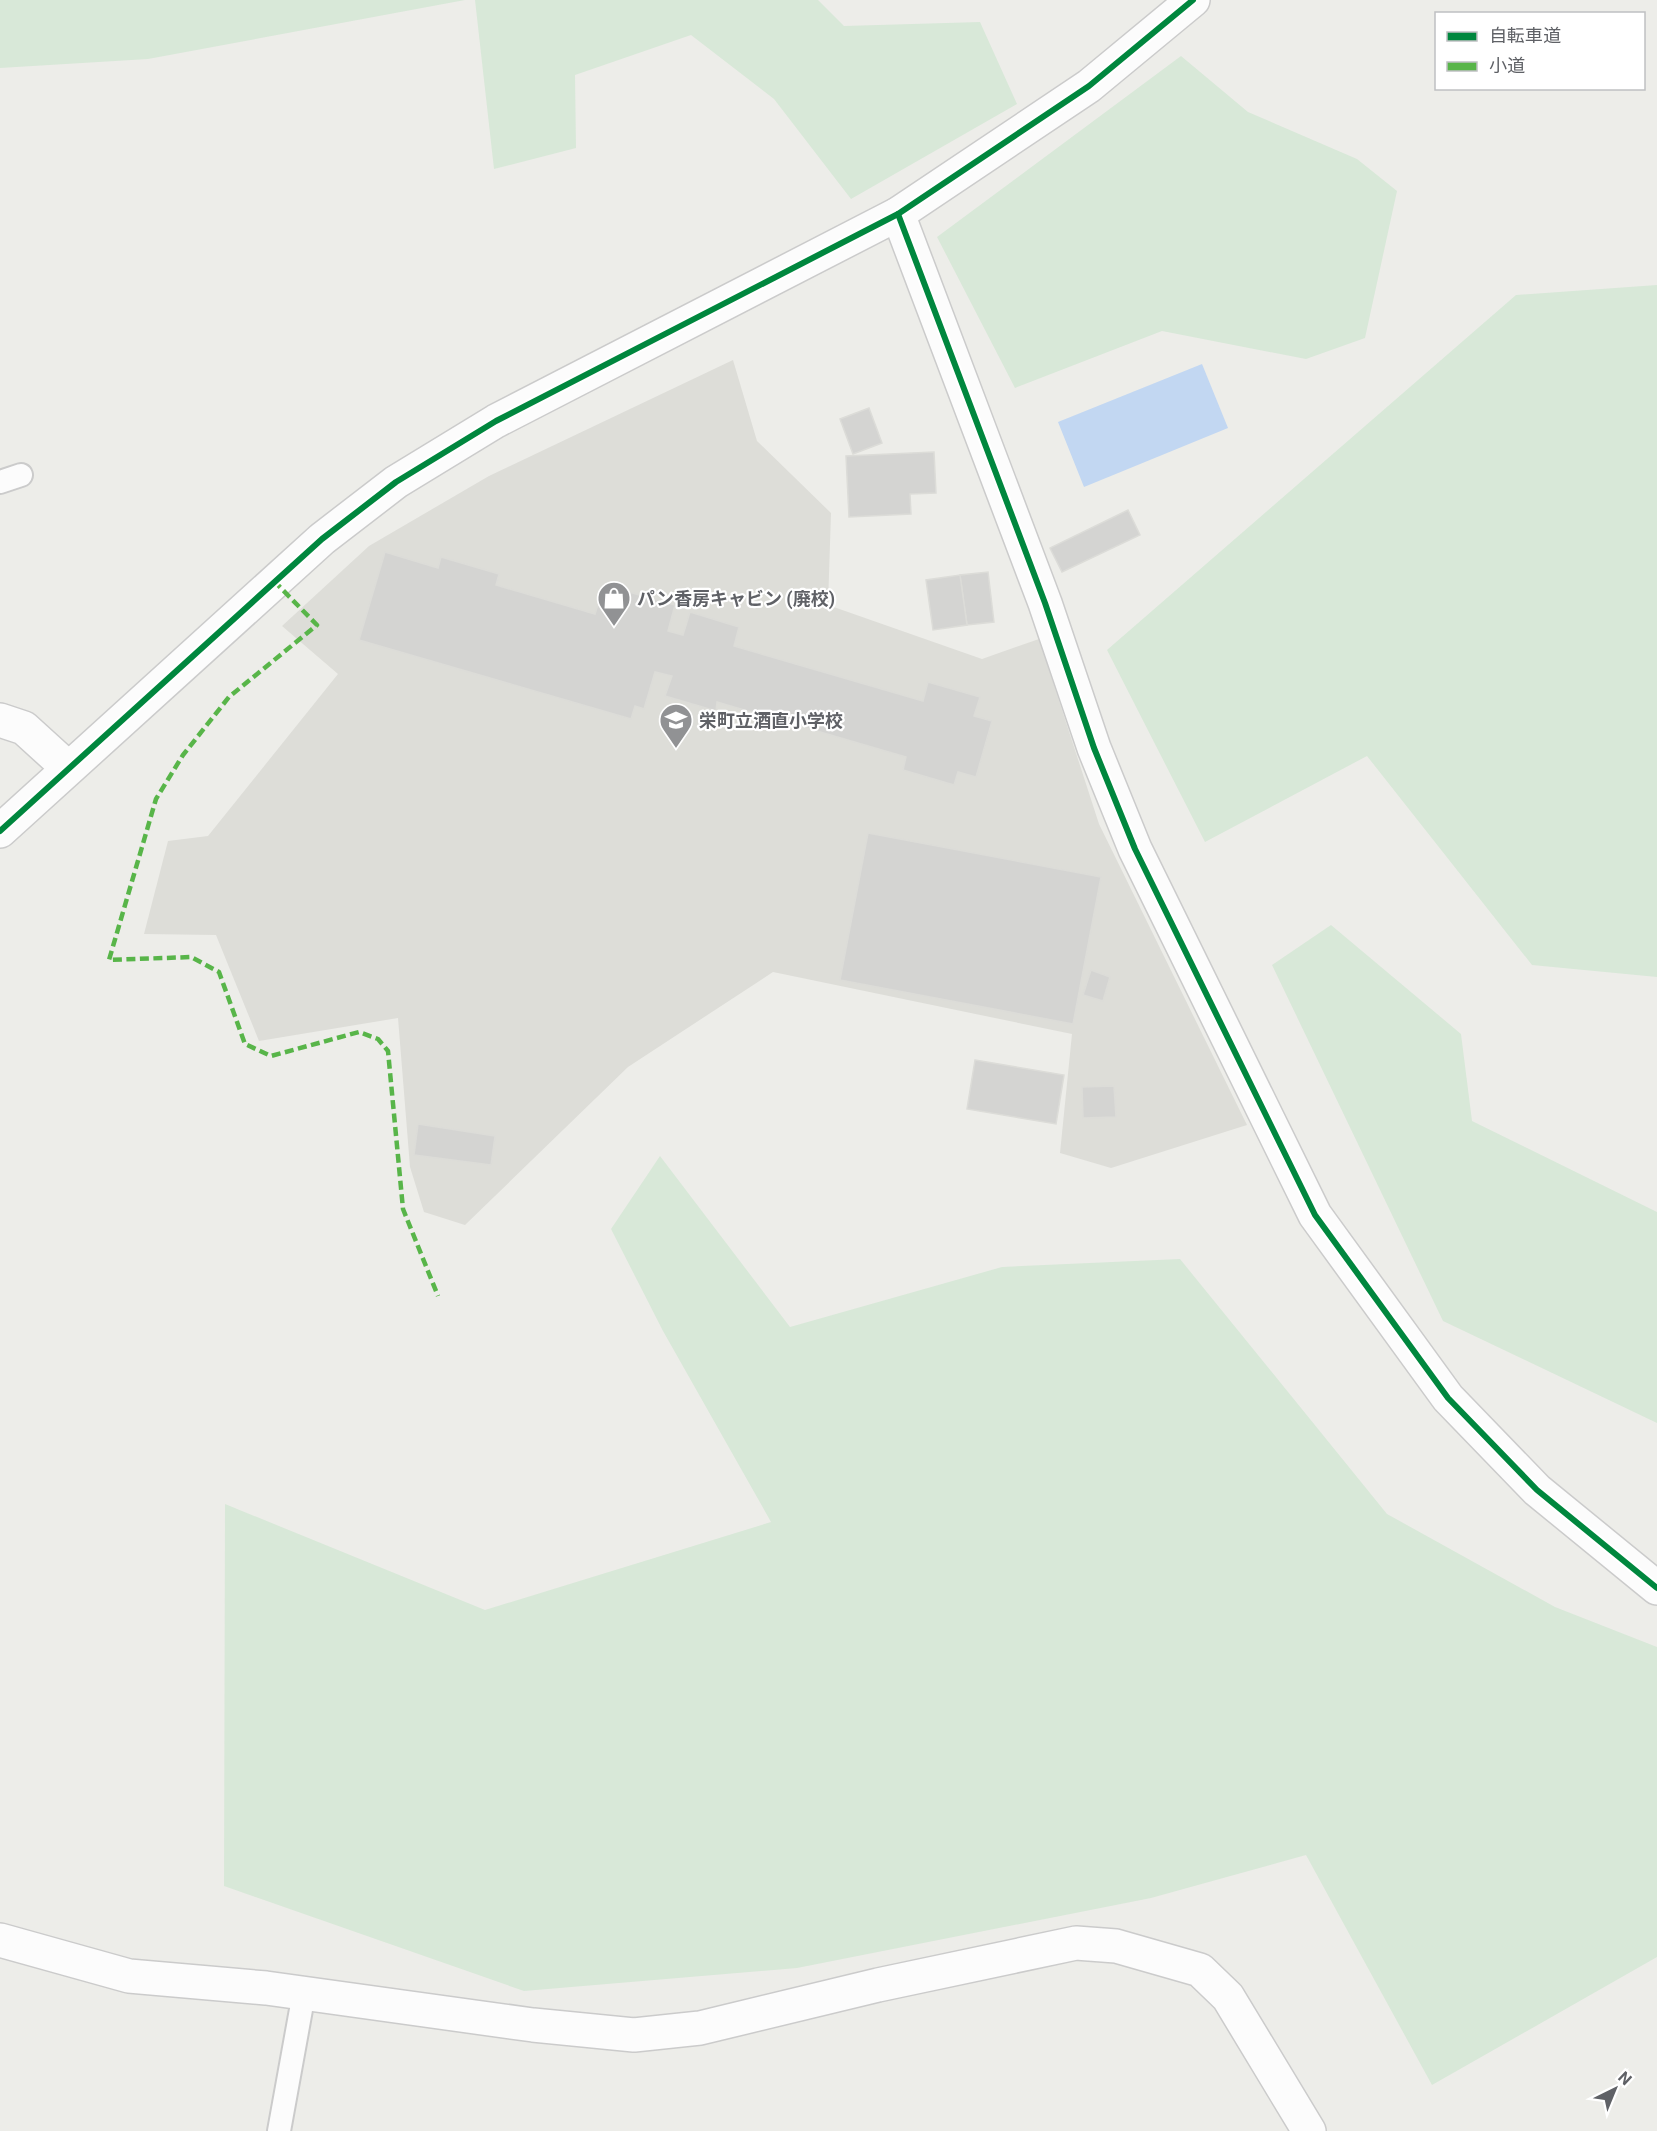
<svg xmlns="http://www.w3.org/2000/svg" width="1657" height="2131" font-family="Roboto,'Noto Sans JP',sans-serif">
<rect width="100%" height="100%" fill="#edede9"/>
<path fill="#ddddd8" d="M 733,360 L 757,441 L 831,513 L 828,605 L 982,659 L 1039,639 L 1099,824 L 1247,1125 L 1111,1168 L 1060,1153 L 1072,1034 L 773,972 L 628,1067 L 465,1225 L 424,1212 L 410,1167 L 398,1018 L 259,1041 L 216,935 L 144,934 L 168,841 L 208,836 L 338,674 L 282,626 L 369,546 L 489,476 Z"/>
<g fill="#d8e8d8">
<path d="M 0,0 L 465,0 L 148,59 L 0,68 Z"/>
<path d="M 475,0 L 818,0 L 844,26 L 980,22 L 1017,104 L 851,199 L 774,99 L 691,35 L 575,75 L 576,148 L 494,169 Z"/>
<path d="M 1181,56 L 1248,112 L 1357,159 L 1397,191 L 1365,338 L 1306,359 L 1162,331 L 1015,388 L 937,237 Z"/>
<path d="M 1657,285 L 1657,977 L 1532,965 L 1367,756 L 1205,842 L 1107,650 L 1516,295 Z"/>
<path d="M 1331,925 L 1461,1034 L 1472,1121 L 1657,1212 L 1657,1423 L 1443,1321 L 1272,965 Z"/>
<path d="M 660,1156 L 790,1327 L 1002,1267 L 1180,1259 L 1387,1514 L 1555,1607 L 1657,1647 L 1657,1957 L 1432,2085 L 1306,1855 L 1151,1898 L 797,1968 L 524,1991 L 224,1886 L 225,1504 L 485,1610 L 771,1522 L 663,1331 L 611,1229 Z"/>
</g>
<path fill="#c2d7f2" d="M 1202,364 L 1228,428 L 1084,487 L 1058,422 Z"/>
<g fill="#d4d4d2" stroke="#dcdcd8" stroke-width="1.5">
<path d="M 869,408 L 882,443 L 853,454 L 840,419 Z"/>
<path d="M 934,452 L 936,493 L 910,494 L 911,514 L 849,517 L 846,456 Z"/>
<path d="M 1128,510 L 1140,535 L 1062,572 L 1050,548 Z"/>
<path d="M 385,552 L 438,568 L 441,557 L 499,574 L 496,585 L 595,614 L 604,585 L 675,605 L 668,631 L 683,635 L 690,612 L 739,627 L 734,646 L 923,701 L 928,682 L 980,697 L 974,716 L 992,721 L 976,777 L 958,772 L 954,785 L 903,770 L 906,757 L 717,702 L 716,711 L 665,696 L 672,676 L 655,672 L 644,709 L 635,706 L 631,719 L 359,640 Z"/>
<path d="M 988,572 L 994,622 L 967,625 L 960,575 Z"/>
<path d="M 960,575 L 967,625 L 933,630 L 926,580 Z"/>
<path d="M 868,833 L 1101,877 L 1073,1024 L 840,980 Z"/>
<path d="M 1091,970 L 1110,977 L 1103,1001 L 1083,995 Z"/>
<path d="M 975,1060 L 1064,1075 L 1056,1124 L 967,1109 Z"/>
<path d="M 1114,1086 L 1116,1117 L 1083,1118 L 1082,1087 Z"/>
<path d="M 418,1124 L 495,1136 L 491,1165 L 414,1155 Z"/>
</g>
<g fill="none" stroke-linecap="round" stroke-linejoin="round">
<defs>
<g id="service">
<path d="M 0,482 L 21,475"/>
<path d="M 279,2131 L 304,1993"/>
</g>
<g id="minor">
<path d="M 898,214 L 1045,603 L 1094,748 L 1135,849 L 1315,1215 L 1448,1398 L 1537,1490 L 1657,1588"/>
<path d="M 0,720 L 24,728 L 68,768"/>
<path d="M 0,1940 L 129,1976 L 266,1988 L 533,2025 L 634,2035 L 700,2028 L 878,1985 L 1076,1943 L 1116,1946 L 1200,1970 L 1228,1997 L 1309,2131"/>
</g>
<path id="tertiary" d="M 0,831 L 322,539 L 396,482 L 496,421 L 898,214 L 1089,86 L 1193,0"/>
</defs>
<use href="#service" stroke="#cbcbcb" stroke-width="26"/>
<use href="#minor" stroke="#cbcbcb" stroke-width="36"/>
<use href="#tertiary" stroke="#cbcbcb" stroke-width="36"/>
<use href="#service" stroke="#fcfcfc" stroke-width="22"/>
<use href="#minor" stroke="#fcfcfc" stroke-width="33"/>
<use href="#tertiary" stroke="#fcfcfc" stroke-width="33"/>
<path stroke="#58b549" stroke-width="4.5" stroke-dasharray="9 4.5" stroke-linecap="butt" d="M 274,581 L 317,625 L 229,697 L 183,755 L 156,799 L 109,960 L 191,957 L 219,972 L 245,1044 L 271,1056 L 359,1032 L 378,1039 L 388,1051 L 403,1209 L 438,1296"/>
<defs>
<g id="cycleway">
<path d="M 898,214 L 1045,603 L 1094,748 L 1135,849 L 1315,1215 L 1448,1398 L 1537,1490 L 1657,1588"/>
<path d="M 0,831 L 322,539 L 396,482 L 496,421 L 898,214 L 1089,86 L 1193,0"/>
</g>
</defs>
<use href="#cycleway" stroke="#fff" stroke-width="10"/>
<use href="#cycleway" stroke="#00873e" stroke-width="6"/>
</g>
<defs>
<symbol id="shop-pin" viewBox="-11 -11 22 30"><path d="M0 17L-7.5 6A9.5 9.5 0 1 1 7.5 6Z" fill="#919294" stroke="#fff"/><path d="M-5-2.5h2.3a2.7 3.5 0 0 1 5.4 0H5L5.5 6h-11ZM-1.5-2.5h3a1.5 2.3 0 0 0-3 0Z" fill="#fff"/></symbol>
<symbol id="school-pin" viewBox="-11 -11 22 30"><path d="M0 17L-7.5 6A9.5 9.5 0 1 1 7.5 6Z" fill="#919294" stroke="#fff"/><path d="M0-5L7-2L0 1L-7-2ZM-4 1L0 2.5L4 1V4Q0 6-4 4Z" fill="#fff"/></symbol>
</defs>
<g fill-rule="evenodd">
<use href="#shop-pin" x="595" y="579" width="38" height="52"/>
<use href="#school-pin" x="657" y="701" width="38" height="52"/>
</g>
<g text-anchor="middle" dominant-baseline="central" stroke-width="4.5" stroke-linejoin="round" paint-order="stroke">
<g font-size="18" font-weight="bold" fill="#5f6166" stroke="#fff" text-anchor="start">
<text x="637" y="598">パン香房キャビン (廃校)</text>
<text x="699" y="720">栄町立酒直小学校</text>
</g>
</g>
<rect x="1435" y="12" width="210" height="78" fill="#ffffff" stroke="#bfc0c2" stroke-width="1.5"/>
<rect x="1447" y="32" width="30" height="9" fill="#00873e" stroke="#bfc0c2" stroke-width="1.5"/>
<text x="1489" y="42" font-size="18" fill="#5f6166">自転車道</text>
<rect x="1447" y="62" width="30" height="9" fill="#58b549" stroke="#bfc0c2" stroke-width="1.5"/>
<text x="1489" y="72" font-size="18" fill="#5f6166">小道</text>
<g transform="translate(1615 2089) rotate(43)" stroke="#ffffff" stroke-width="4.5" paint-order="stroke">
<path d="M0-4.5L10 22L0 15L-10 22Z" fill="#5f6166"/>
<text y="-9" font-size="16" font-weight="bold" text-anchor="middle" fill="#5f6166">N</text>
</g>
</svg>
